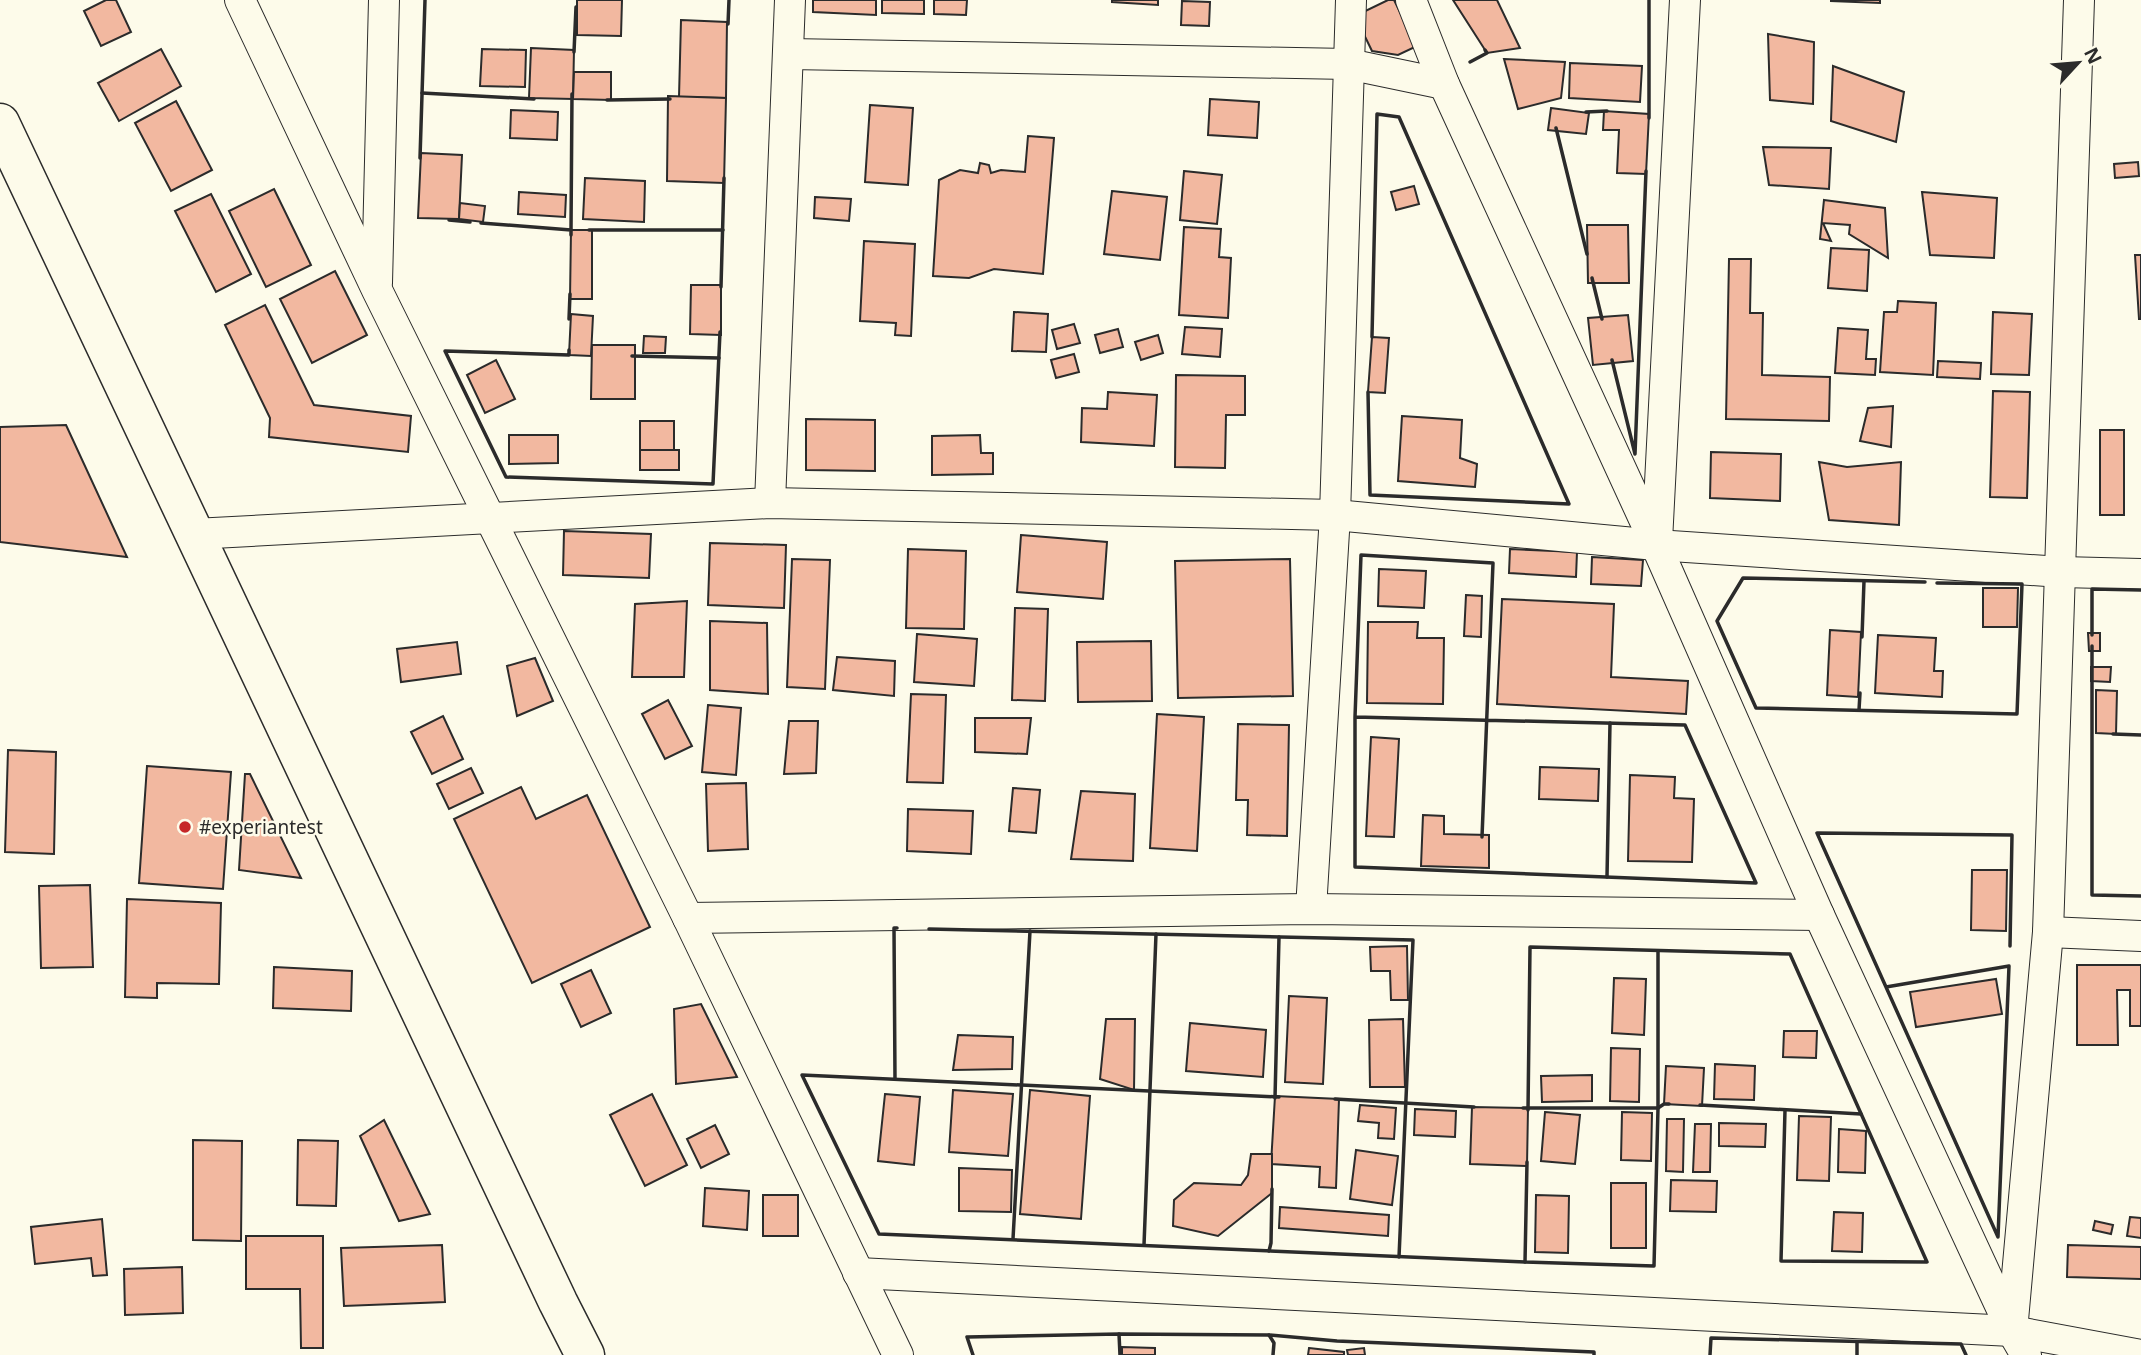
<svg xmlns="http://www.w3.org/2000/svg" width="2141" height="1355" font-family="'Noto Sans',sans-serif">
<rect width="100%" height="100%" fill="#fdfbea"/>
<g fill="#f2b8a0" stroke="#2b2b2b" stroke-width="2">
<path d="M 106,0 L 116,0 L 131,32 L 101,46 L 84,11 Z"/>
<path d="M 577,0 L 622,0 L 621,36 L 577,35 Z"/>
<path d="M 813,0 L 876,0 L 876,15 L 813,12 Z"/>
<path d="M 882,0 L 924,0 L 924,14 L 882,13 Z"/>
<path d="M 934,0 L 967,0 L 966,15 L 934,14 Z"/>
<path d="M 1112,0 L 1158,0 L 1158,5 L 1112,2 Z"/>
<path d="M 1388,0 L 1394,0 L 1417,46 L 1398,55 L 1372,51 L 1355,16 Z"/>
<path d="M 1453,0 L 1497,0 L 1520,48 L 1487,53 Z"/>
<path d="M 1831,0 L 1880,0 L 1880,3 L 1831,1 Z"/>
<path d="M 1182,1 L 1210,2 L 1209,26 L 1181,25 Z"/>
<path d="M 681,20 L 727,22 L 726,98 L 679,97 Z"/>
<path d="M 1768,34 L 1814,42 L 1813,104 L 1770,100 Z"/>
<path d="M 531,48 L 574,50 L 573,99 L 529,98 Z"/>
<path d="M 161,49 L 181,86 L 119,121 L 98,83 Z"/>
<path d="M 482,49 L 526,50 L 525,87 L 480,86 Z"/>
<path d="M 1504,59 L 1565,62 L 1561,98 L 1518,109 Z"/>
<path d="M 1570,63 L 1642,66 L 1640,102 L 1569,98 Z"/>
<path d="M 1833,66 L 1904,92 L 1896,142 L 1831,121 Z"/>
<path d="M 574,72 L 611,72 L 611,100 L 573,99 Z"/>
<path d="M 668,96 L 726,98 L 724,183 L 667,181 Z"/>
<path d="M 1210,99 L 1259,102 L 1257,138 L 1208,135 Z"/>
<path d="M 176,101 L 212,170 L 171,191 L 135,123 Z"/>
<path d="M 870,105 L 913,108 L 908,185 L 865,182 Z"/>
<path d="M 1551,108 L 1589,113 L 1586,134 L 1548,130 Z"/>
<path d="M 511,110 L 558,112 L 557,140 L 510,138 Z"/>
<path d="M 1604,111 L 1649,114 L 1646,174 L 1617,173 L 1619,130 L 1603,130 Z"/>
<path d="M 1028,136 L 1054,138 L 1043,274 L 994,269 L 969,278 L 933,276 L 939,180 L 960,170 L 978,173 L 980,163 L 989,165 L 991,173 L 1001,170 L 1025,172 Z"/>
<path d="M 1763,147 L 1831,148 L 1829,189 L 1769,185 Z"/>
<path d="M 421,153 L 462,155 L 459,219 L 418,218 Z"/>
<path d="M 2138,162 L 2139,176 L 2115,178 L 2114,164 Z"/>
<path d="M 1184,171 L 1222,175 L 1217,224 L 1180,220 Z"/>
<path d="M 585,178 L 645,181 L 644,222 L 583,219 Z"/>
<path d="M 1414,186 L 1419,204 L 1396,210 L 1391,192 Z"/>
<path d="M 274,189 L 311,265 L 266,287 L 229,211 Z"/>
<path d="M 1112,191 L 1167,197 L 1160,260 L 1104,254 Z"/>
<path d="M 519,192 L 566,195 L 565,217 L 518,214 Z"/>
<path d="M 1922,192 L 1997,198 L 1994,258 L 1930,255 Z"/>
<path d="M 211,194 L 251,274 L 216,292 L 175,211 Z"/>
<path d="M 815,197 L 851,199 L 849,221 L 814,218 Z"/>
<path d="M 1824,200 L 1885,208 L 1888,258 L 1849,234 L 1850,225 L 1823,223 L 1831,241 L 1820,239 Z"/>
<path d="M 460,203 L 485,206 L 483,222 L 459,219 Z"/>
<path d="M 1587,225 L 1628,225 L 1629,283 L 1588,283 Z"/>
<path d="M 1184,227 L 1221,229 L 1219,257 L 1231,258 L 1228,318 L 1179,315 Z"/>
<path d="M 571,230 L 592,230 L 592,299 L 570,299 Z"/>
<path d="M 864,241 L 915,244 L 911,336 L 895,335 L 896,323 L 860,321 Z"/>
<path d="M 1831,248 L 1869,250 L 1867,291 L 1828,288 Z"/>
<path d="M 2135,255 L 2141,255 L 2141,319 L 2139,319 Z"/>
<path d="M 1729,259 L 1751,259 L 1750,313 L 1763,313 L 1762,375 L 1830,377 L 1829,421 L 1726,419 Z"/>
<path d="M 335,271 L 367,335 L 312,363 L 280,299 Z"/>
<path d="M 691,285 L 721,285 L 721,335 L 690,334 Z"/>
<path d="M 1898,301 L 1936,303 L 1933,375 L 1880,372 L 1884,312 L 1897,312 Z"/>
<path d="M 265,305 L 314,405 L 411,416 L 408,452 L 269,437 L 270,418 L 225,325 Z"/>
<path d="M 1014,312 L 1048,314 L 1046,352 L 1012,351 Z"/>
<path d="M 1993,312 L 2032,314 L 2029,375 L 1991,374 Z"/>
<path d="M 571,314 L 593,316 L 591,356 L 569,355 Z"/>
<path d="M 1628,315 L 1633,361 L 1593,365 L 1588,318 Z"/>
<path d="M 1074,324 L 1080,343 L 1057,349 L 1052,330 Z"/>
<path d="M 1185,327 L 1222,329 L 1220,357 L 1182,354 Z"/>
<path d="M 1838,328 L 1868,330 L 1866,359 L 1876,359 L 1875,375 L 1835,373 Z"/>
<path d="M 1118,329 L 1123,347 L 1100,353 L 1095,335 Z"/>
<path d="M 1158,335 L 1163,353 L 1141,360 L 1135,342 Z"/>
<path d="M 644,336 L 666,337 L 665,353 L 643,353 Z"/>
<path d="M 1372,337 L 1389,338 L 1385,393 L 1368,392 Z"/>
<path d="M 592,345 L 635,345 L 635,399 L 591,399 Z"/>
<path d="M 1074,354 L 1079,372 L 1056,378 L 1051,360 Z"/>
<path d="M 496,360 L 515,399 L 485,413 L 467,375 Z"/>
<path d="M 1938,361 L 1981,363 L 1980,379 L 1937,377 Z"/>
<path d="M 1176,375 L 1245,376 L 1245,415 L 1226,415 L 1225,468 L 1175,467 Z"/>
<path d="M 1993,391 L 2030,392 L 2027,498 L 1990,497 Z"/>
<path d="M 1108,392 L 1157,395 L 1154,446 L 1081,442 L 1082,408 L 1107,409 Z"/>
<path d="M 1893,406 L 1891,447 L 1860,441 L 1868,408 Z"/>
<path d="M 1402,416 L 1462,420 L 1460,458 L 1477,464 L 1475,487 L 1398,481 Z"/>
<path d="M 806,419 L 875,420 L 875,471 L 806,470 Z"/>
<rect x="640" y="421" width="34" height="29"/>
<path d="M 66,425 L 127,557 L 0,542 L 0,427 Z"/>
<rect x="2100" y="430" width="24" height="85"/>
<path d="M 509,435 L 558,435 L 558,463 L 509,464 Z"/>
<path d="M 980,435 L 981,453 L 993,453 L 993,474 L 932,475 L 932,436 Z"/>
<rect x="640" y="450" width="39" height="20"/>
<path d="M 1711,452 L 1781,454 L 1780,501 L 1710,498 Z"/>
<path d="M 1819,462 L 1847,467 L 1901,462 L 1899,525 L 1829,520 Z"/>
<path d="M 564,531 L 651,534 L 649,578 L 563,575 Z"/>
<path d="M 1021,535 L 1107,542 L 1103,599 L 1017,592 Z"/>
<path d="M 710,543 L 786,545 L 784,608 L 708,605 Z"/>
<path d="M 908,549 L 966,551 L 964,629 L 906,628 Z"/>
<path d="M 1510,549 L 1577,552 L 1576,577 L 1509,573 Z"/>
<path d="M 1592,557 L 1643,560 L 1641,586 L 1591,584 Z"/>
<path d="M 792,559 L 830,560 L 825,689 L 787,687 Z"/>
<path d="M 1290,559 L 1293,696 L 1178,698 L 1175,561 Z"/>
<path d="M 1379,569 L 1426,571 L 1424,608 L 1378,606 Z"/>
<path d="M 1983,588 L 2018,588 L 2017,627 L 1983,627 Z"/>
<path d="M 1466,595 L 1482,596 L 1481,637 L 1464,636 Z"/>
<path d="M 1502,599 L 1614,604 L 1611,677 L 1688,681 L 1686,714 L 1497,704 Z"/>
<path d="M 687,601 L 684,677 L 632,677 L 635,604 Z"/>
<path d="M 1015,608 L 1048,609 L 1045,701 L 1012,700 Z"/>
<path d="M 710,621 L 767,623 L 768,694 L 710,690 Z"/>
<path d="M 1368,622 L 1418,622 L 1417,638 L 1444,638 L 1443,704 L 1367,703 Z"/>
<path d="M 1830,630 L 1861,632 L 1858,697 L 1827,695 Z"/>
<path d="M 2088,633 L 2100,633 L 2100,651 L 2089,651 Z"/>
<path d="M 917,634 L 977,639 L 974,686 L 914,682 Z"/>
<path d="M 1878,635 L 1936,638 L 1934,671 L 1943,671 L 1942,697 L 1875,693 Z"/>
<path d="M 1151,641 L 1152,701 L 1078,702 L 1077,642 Z"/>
<path d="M 457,642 L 461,674 L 401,682 L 397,649 Z"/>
<path d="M 837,657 L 895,661 L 894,696 L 833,690 Z"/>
<path d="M 535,658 L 553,701 L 517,716 L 507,666 Z"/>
<path d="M 2091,667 L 2111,667 L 2110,682 L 2091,681 Z"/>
<path d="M 2096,690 L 2117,691 L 2116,734 L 2096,733 Z"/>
<path d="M 911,694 L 946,695 L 943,783 L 907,782 Z"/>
<path d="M 668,700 L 692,746 L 665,759 L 642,714 Z"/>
<path d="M 708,705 L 741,708 L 736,775 L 702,772 Z"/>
<path d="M 1157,714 L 1204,717 L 1197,851 L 1150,848 Z"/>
<path d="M 443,716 L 463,759 L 432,774 L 411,732 Z"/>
<path d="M 975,718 L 1031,718 L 1027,754 L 975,752 Z"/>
<path d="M 789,721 L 818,721 L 816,773 L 784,774 Z"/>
<path d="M 1238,724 L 1289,725 L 1287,836 L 1247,835 L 1248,800 L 1236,800 Z"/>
<path d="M 1371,737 L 1399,739 L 1394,837 L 1366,836 Z"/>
<path d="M 8,750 L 56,752 L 54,854 L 5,852 Z"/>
<path d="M 147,766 L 231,772 L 223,889 L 139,883 Z"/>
<path d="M 1540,767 L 1599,769 L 1598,801 L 1539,799 Z"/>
<path d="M 471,768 L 483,793 L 449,809 L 437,784 Z"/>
<path d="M 245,774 L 250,774 L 301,878 L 239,870 Z"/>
<path d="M 1630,775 L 1675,777 L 1674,798 L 1694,799 L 1692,862 L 1628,861 Z"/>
<path d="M 746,783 L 748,849 L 708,851 L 706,784 Z"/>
<path d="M 521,787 L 536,819 L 587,795 L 650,927 L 532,983 L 454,819 Z"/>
<path d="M 1013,788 L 1040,790 L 1036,833 L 1009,831 Z"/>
<path d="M 1081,791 L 1135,794 L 1133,861 L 1071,859 Z"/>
<path d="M 908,809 L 973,811 L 971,854 L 907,851 Z"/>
<path d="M 1423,815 L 1444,816 L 1444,834 L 1489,835 L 1489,868 L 1421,866 Z"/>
<path d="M 1972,870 L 2007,870 L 2006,931 L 1971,930 Z"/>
<path d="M 90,885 L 93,967 L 41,968 L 39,886 Z"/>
<path d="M 127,899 L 221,903 L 219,984 L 157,983 L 157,998 L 125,997 Z"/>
<path d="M 1407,946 L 1408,1000 L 1391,1000 L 1390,971 L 1371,971 L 1370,947 Z"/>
<path d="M 2077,965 L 2141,965 L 2141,1026 L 2130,1026 L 2130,990 L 2117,990 L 2118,1045 L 2077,1045 Z"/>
<path d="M 274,967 L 352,971 L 351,1011 L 273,1008 Z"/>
<path d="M 591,970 L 611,1013 L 581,1027 L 561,984 Z"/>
<path d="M 1614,978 L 1646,979 L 1644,1035 L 1612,1033 Z"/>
<path d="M 1996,979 L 2002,1014 L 1916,1027 L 1910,992 Z"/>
<path d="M 1289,996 L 1327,998 L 1323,1084 L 1285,1082 Z"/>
<path d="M 701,1004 L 737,1077 L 676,1084 L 674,1009 Z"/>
<path d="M 1106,1019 L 1135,1019 L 1134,1090 L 1100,1079 Z"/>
<path d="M 1403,1019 L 1405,1087 L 1370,1087 L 1369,1020 Z"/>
<path d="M 1190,1023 L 1266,1030 L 1263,1077 L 1186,1071 Z"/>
<path d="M 1784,1031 L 1817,1031 L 1816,1058 L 1783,1057 Z"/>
<path d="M 958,1035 L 1013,1037 L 1012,1069 L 953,1070 Z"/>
<path d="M 1611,1048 L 1640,1049 L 1639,1102 L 1610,1101 Z"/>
<path d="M 1715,1064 L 1755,1066 L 1754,1100 L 1714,1099 Z"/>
<path d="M 1666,1066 L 1704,1068 L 1702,1106 L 1664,1104 Z"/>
<path d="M 1592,1075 L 1592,1101 L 1542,1102 L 1541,1076 Z"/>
<path d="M 953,1090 L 1013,1094 L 1008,1156 L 949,1152 Z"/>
<path d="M 1030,1090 L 1090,1096 L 1081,1219 L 1020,1214 Z"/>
<path d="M 652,1094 L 687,1165 L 645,1186 L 610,1115 Z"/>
<path d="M 885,1094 L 920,1097 L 914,1165 L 878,1161 Z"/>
<path d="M 1275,1096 L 1339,1099 L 1336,1188 L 1319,1187 L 1320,1167 L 1271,1164 Z"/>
<path d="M 1360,1105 L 1396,1108 L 1394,1139 L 1378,1138 L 1379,1123 L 1358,1121 Z"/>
<path d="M 1472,1107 L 1528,1108 L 1527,1166 L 1470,1164 Z"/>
<path d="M 1415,1109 L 1456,1111 L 1455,1137 L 1414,1135 Z"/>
<path d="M 1545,1112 L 1580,1115 L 1575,1164 L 1541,1161 Z"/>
<path d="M 1622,1112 L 1652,1113 L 1651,1161 L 1621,1160 Z"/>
<path d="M 1799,1116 L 1831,1117 L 1829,1181 L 1797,1180 Z"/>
<path d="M 1667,1119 L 1684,1119 L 1683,1172 L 1666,1171 Z"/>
<path d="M 384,1120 L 430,1214 L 399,1221 L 360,1136 Z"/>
<path d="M 1719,1123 L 1766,1124 L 1765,1147 L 1719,1146 Z"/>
<path d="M 1695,1124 L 1711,1124 L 1710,1172 L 1693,1172 Z"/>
<path d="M 715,1125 L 729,1154 L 701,1168 L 687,1139 Z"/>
<path d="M 1839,1129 L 1866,1131 L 1865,1173 L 1838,1172 Z"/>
<path d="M 193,1140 L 242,1141 L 241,1241 L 193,1240 Z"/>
<path d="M 298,1140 L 338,1141 L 336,1206 L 297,1205 Z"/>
<path d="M 1356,1150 L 1398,1156 L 1392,1205 L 1350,1199 Z"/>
<path d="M 1251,1154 L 1272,1154 L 1272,1193 L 1218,1236 L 1173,1226 L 1174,1200 L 1194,1183 L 1241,1185 L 1248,1175 Z"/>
<path d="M 959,1168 L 1012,1170 L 1011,1212 L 959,1211 Z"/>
<path d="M 1671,1180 L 1717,1181 L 1716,1212 L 1670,1211 Z"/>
<rect x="1611" y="1183" width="35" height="65"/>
<path d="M 705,1188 L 749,1191 L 747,1230 L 703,1226 Z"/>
<rect x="763" y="1195" width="35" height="41"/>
<path d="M 1536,1195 L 1569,1196 L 1568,1253 L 1535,1252 Z"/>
<path d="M 1280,1207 L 1389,1215 L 1388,1236 L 1279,1228 Z"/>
<path d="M 1834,1212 L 1863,1213 L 1862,1252 L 1832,1251 Z"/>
<path d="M 2130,1217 L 2141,1218 L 2141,1238 L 2127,1236 Z"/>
<path d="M 102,1219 L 107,1275 L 93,1276 L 91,1258 L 35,1264 L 31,1227 Z"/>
<path d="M 2095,1221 L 2113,1225 L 2111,1234 L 2093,1230 Z"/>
<path d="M 246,1236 L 323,1236 L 323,1348 L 301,1348 L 300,1289 L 246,1289 Z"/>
<path d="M 442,1245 L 445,1302 L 344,1306 L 341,1248 Z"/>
<path d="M 2068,1245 L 2141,1247 L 2141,1279 L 2067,1277 Z"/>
<path d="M 182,1267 L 183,1313 L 125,1315 L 124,1269 Z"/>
<path d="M 1122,1347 L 1155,1348 L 1155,1355 L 1122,1355 Z"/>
<path d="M 1309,1348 L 1344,1352 L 1344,1355 L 1308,1355 Z"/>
<path d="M 1364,1348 L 1365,1355 L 1348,1355 L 1347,1350 Z"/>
</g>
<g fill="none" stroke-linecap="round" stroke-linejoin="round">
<defs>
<g id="street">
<path d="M 240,0 L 377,290 L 688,918 L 898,1355"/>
<path d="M 1411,0 L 1444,84 L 1656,545 L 1819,915 L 2012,1331 L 2026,1355"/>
<path d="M 789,54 L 1348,64 L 1444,84"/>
<path d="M 377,283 L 384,0"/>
<path d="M 770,503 L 790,0"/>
<path d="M 194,534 L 770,503 L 1335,515 L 1656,545 L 2061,572 L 2141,574"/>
<path d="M 1657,541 L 1685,0"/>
<path d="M 1311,909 L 1335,515 L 1351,0"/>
<path d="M 688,918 L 1311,909 L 1819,915"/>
<path d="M 2048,932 L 2141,936"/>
<path d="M 858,1273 L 2012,1331 L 2141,1355"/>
<path d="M 2012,1331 L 2048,932 L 2079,0"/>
</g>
<path id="secondary" d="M 0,123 L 558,1302 L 585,1355"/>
</defs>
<use href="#street" stroke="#2b2b2b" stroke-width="32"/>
<use href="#secondary" stroke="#2b2b2b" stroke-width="41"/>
<use href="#street" stroke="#fdfbea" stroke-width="30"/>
<use href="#secondary" stroke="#fdfbea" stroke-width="38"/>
<g stroke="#2b2b2b" stroke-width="3.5">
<path d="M 728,24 L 729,0"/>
<path d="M 574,52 L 576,7"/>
<path d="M 1470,62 L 1487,53 L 1485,50"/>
<path d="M 422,93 L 534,99"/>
<path d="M 607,100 L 670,99"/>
<path d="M 1586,112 L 1607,111"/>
<path d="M 1649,118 L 1649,0"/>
<path d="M 1556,128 L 1587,254"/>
<path d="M 420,158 L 425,0"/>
<path d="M 449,220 L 470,222"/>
<path d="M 481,223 L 571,230 L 571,235"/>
<path d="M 571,230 L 572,94"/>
<path d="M 589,230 L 723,230"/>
<path d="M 1592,278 L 1602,319"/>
<path d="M 721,287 L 724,178"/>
<path d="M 569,319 L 570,294"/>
<path d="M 569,350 L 569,355 L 445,351 L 506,477 L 713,484 L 720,332"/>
<path d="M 632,356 L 719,358"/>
<path d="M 1612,360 L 1635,454 L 1646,171"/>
<path d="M 1368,392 L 1370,495 L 1569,504 L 1399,117 L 1377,114 L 1372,337"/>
<path d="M 1925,582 L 1743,578 L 1717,621 L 1756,708 L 2017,714 L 2022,584 L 1937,583"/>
<path d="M 2092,635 L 2092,589 L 2141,590"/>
<path d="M 1862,637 L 1864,581"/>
<path d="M 2092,646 L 2092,895 L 2141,896"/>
<path d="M 1859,710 L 1860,693"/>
<path d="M 1355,717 L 1355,867 L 1756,883 L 1685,725 L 1355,717 L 1361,555 L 1493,563 L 1482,837"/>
<path d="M 2113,734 L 2141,735"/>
<path d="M 1607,877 L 1610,723"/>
<path d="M 929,929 L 1413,940 L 1399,1257"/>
<path d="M 1886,987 L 2009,966 L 1998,1237 L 1817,833 L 2012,835 L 2010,946"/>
<path d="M 895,1079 L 894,928 L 897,928"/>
<path d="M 1279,1097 L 802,1075 L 879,1234 L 1525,1262"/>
<path d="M 1275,1098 L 1279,937"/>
<path d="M 1335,1099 L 1474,1107"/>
<path d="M 1700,1105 L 1861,1114"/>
<path d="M 1523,1108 L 1658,1108 L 1664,1104 L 1669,1104"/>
<path d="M 1528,1110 L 1530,947 L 1790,954 L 1927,1262 L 1781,1261 L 1785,1110"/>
<path d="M 1527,1162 L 1525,1262 L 1654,1266 L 1658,1108 L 1658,951"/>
<path d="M 1013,1239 L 1030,931"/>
<path d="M 1144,1245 L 1156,934"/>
<path d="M 1269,1251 L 1271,1243 L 1272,1189"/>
<path d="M 1119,1334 L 1120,1355"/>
<path d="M 1269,1335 L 1274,1343 L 1273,1355"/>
<path d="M 973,1355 L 967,1337 L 1119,1334 L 1269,1335 L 1337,1341 L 1594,1352 L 1594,1355"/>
<path d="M 1710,1355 L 1711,1338 L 1961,1344 L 1966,1355"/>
<path d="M 1857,1355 L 1857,1342"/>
</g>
</g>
<circle fill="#c62828" stroke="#fdfbea" stroke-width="2.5" cx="185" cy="827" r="7"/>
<g text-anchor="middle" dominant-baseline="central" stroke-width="5" stroke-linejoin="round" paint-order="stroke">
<g font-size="19" fill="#2b2b2b" stroke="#fdfbea" text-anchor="start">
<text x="199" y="827">#experiantest</text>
</g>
</g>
<g transform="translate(2078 63) rotate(64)" stroke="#fdfbea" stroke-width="5" paint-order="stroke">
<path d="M0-5L12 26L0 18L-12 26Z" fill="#2b2b2b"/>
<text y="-10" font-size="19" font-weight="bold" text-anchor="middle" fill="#2b2b2b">N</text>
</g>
</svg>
